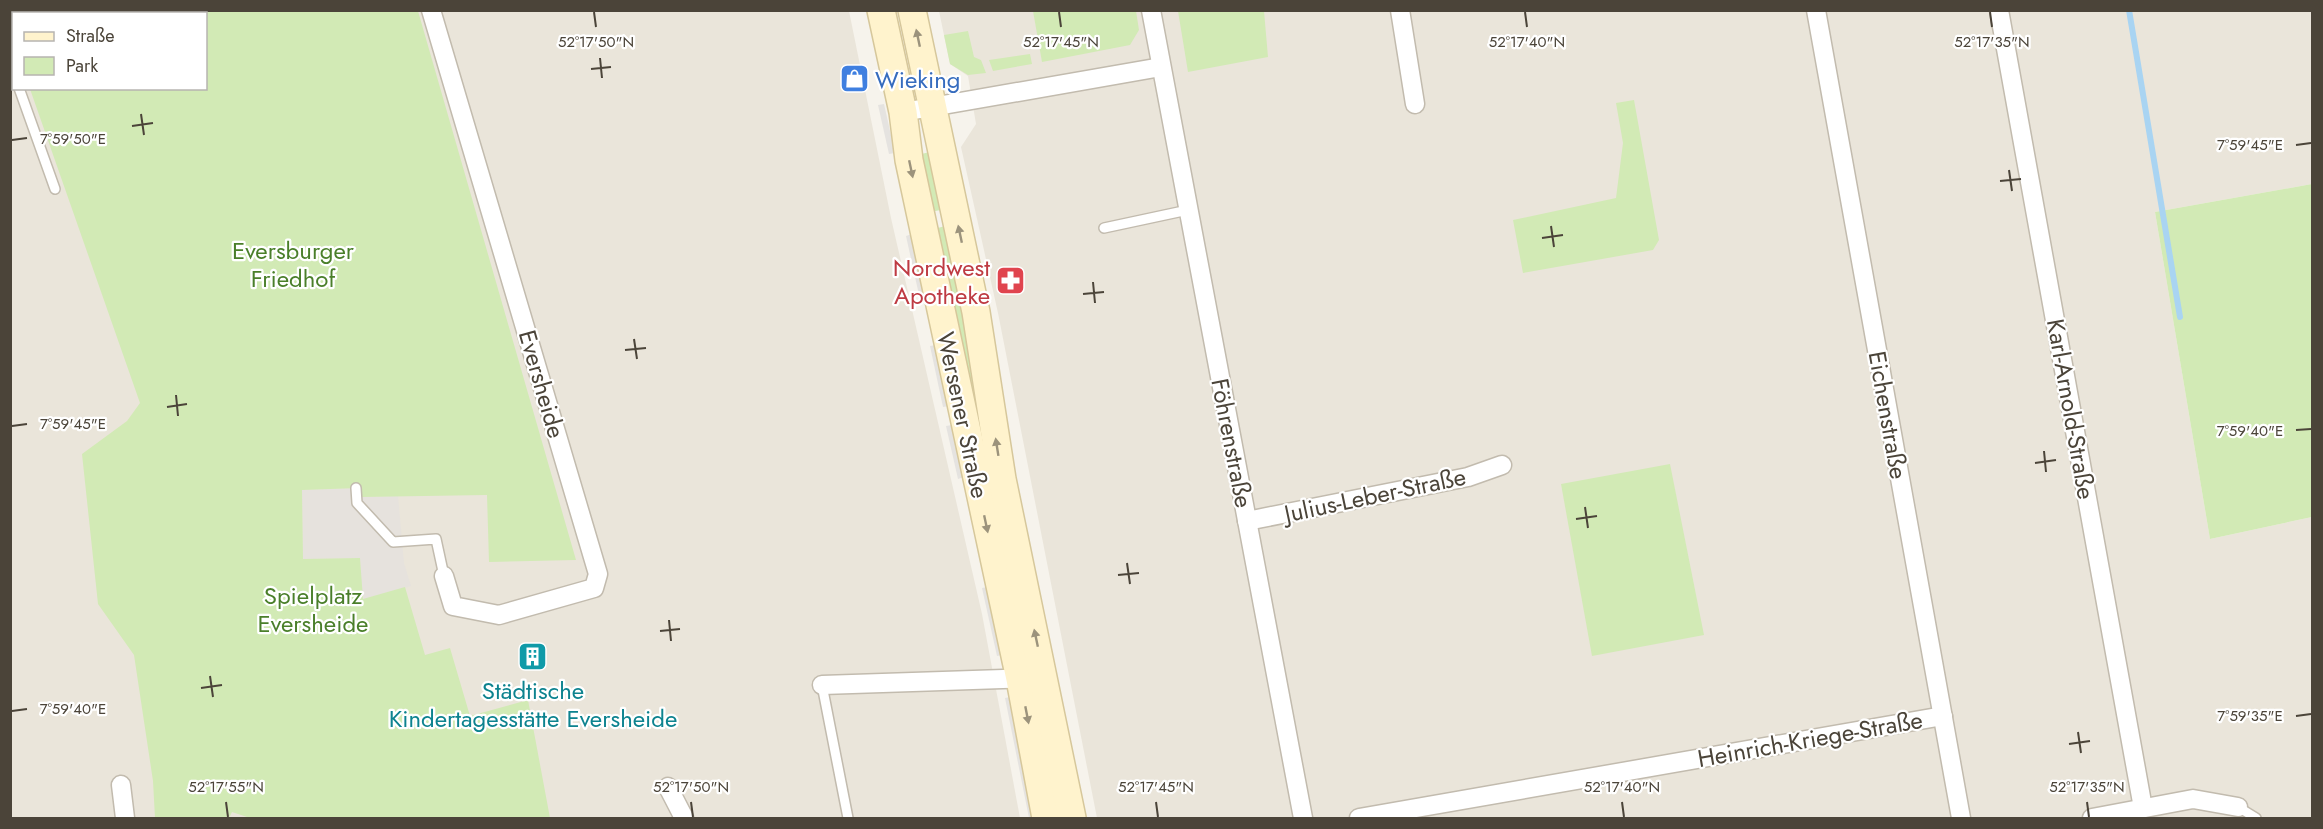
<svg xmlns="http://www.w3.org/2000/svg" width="2323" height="829" font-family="Jost,sans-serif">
<rect width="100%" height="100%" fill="#f6f3ec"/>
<g fill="#eae5da" fill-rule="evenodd">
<path d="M 10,11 L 849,11 L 891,218 L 982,614 L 1020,818 L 11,818 ZM 14,14 L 206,14 L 206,88 L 14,88 Z"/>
<path d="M 939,11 L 2312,11 L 2312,184 L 2155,212 L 2210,539 L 2312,517 L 2312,818 L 1097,818 L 998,313 L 961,147 L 976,124 L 968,76 L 950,64 Z"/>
</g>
<path fill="#e6e2dd" d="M 360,488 L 361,497 L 398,496 L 404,563 L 411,586 L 362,600 L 360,558 L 303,559 L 302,490 Z"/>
<g fill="#d2eab5">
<path d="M 10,11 L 418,11 L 576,560 L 489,562 L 487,495 L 361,497 L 359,488 L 302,490 L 303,559 L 360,558 L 363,599 L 405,587 L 425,655 L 450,648 L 470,716 L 528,700 L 550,818 L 250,818 L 232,812 L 229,818 L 155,818 L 153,781 L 134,655 L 98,604 L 82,454 L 127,421 L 140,403 L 30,89 L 206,88 L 206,14 L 14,14 L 13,42 L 11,33 Z"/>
<path d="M 1033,11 L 1136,11 L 1139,30 L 1130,45 L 1042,62 Z"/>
<path d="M 1178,11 L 1264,11 L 1268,57 L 1188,72 Z"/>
<path d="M 968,31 L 974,57 L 981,60 L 986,73 L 968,75 L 950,64 L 944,35 Z"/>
<path d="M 1030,54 L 1032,64 L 993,71 L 989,60 Z"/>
<path d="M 1634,100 L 1659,240 L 1653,250 L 1523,273 L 1513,220 L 1616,198 L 1623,143 L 1616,103 Z"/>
<path d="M 933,151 L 946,209 L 930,212 L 918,155 Z"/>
<path d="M 2312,184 L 2312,517 L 2210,539 L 2155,212 Z"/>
<path d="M 949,225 L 1025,633 L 934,229 Z"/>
<path d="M 1670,464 L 1704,635 L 1592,656 L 1561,484 Z"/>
</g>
<g fill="#e5e3e0">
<path d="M 884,104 L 895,153 L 889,154 L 878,105 Z"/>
<path d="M 912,234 L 927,303 L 921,304 L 906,236 Z"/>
<path d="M 936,345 L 949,406 L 943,407 L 930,346 Z"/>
<path d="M 952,425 L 964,477 L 958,479 L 946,426 Z"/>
<path d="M 987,587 L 1002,655 L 997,656 L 982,588 Z"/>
<path d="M 1010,697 L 1034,818 L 1029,818 L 1005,698 Z"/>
</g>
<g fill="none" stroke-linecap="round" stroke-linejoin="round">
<path stroke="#a9d4f2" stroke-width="6" d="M 2129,10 L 2180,317"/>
<defs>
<g id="lane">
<path d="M 10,63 L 14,72"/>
<path d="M 19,88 L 55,189"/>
<path d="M 1104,228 L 1188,210"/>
<path d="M 356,488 L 357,503 L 393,542 L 436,539 L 444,576"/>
<path d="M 822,685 L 848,818"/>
<path d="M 2238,807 L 2256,818"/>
</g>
<g id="street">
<path d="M 431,10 L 598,574 L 594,588 L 499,615 L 453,606 L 444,576"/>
<path d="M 1151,10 L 1303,818"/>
<path d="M 1400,10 L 1415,104"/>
<path d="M 1816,10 L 1961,818"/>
<path d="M 1999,10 L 2143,808"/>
<path d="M 903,112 L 1161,67"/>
<path d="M 1247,521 L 1468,477 L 1502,465"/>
<path d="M 822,685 L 1030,678"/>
<path d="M 121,785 L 125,818"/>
<path d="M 668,787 L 684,818"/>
<path d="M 1359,818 L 1943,716"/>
<path d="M 2092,818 L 2193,799 L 2238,807"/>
</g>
<g id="secondary">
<path d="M 881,10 L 903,112 L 909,160 L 1020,679 L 1046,818"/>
<path d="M 912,10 L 976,312 L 1002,479 L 1072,818"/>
</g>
</defs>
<use href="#lane" stroke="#c2bbae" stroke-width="12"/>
<use href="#street" stroke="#c2bbae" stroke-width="21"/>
<use href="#secondary" stroke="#d6c79b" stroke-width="30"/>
<use href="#lane" stroke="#fff" stroke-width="9"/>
<use href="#street" stroke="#fff" stroke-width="18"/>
<use href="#secondary" stroke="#fff3cd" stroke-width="27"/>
</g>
<defs><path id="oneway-solid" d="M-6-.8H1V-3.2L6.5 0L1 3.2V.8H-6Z" transform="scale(1.5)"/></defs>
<g fill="#9c937c">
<use href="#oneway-solid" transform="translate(918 38) rotate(-102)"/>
<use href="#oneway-solid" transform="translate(911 169) rotate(78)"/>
<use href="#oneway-solid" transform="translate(960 234) rotate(-102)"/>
<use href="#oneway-solid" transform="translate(997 447) rotate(-99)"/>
<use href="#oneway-solid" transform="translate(986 524) rotate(78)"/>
<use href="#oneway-solid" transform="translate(1036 638) rotate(-102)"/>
<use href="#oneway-solid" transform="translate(1027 715) rotate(79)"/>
</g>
<path fill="none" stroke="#4b4439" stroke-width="2" d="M 594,12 L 596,27M 1059,12 L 1061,27M 1525,12 L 1527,27M 1990,12 L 1992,27M 600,58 L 602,78M 591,69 L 611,67M 141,114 L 144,135M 132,126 L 153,123M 12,140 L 27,138M 2296,145 L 2311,143M 2009,170 L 2012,191M 2000,181 L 2021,179M 1551,226 L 1554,247M 1542,238 L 1563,235M 1093,282 L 1095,303M 1083,294 L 1104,292M 634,339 L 637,359M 625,350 L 646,348M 176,395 L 178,416M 167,407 L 187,404M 12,426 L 27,424M 2296,430 L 2311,429M 2044,451 L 2046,472M 2035,463 L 2056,460M 1585,507 L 1588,528M 1576,519 L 1597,516M 1127,563 L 1130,584M 1118,575 L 1139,573M 669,620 L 671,641M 660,631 L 680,629M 210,676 L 213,697M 201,688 L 222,685M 12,711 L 27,709M 2296,716 L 2311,714M 2078,732 L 2081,753M 2069,744 L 2090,741M 226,802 L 228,817M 691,802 L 693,817M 1156,802 L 1158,817M 1622,802 L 1624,817M 2087,802 L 2089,817"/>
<defs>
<symbol id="shop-square" viewBox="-11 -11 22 22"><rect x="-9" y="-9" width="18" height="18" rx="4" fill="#3f7fe0" stroke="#fff"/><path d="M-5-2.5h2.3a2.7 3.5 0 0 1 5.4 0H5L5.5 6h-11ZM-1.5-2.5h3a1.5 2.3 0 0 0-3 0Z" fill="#fff"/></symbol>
<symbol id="pharmacy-square" viewBox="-11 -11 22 22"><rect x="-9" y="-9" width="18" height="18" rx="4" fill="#e0444e" stroke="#fff"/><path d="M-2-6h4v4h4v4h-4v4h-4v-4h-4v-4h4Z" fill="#fff"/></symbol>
<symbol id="building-square" viewBox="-11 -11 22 22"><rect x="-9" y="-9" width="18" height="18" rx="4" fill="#0f9aa8" stroke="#fff"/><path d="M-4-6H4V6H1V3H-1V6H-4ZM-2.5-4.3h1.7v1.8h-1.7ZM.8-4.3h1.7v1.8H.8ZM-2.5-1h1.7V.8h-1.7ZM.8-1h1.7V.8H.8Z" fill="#fff"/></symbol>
</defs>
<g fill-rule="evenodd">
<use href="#shop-square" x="838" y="62" width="33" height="33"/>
<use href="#pharmacy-square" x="994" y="264" width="33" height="33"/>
<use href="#building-square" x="516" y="640" width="33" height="33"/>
</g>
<g text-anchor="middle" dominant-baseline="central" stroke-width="4.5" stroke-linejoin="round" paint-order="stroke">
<g font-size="24" fill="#366cbe" stroke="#fff" text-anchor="start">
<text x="875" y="79">Wieking</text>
</g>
<g font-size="24" fill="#4a7f2a" stroke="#fff">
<text x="293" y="250">Eversburger<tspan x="293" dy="28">Friedhof</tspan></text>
<text x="313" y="595">Spielplatz<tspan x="313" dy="28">Eversheide</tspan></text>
</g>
<g font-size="24" fill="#be3a42" stroke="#fff" text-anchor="end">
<text x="990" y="267">Nordwest<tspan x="990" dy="28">Apotheke</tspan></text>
</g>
<g font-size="24" fill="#4b4439" stroke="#fff">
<text transform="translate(542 384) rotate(74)">Eversheide</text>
<text transform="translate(2071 409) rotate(80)">Karl-Arnold-Straße</text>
<text transform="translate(963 415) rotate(78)">Wersener Straße</text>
<text transform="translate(1888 415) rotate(80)">Eichenstraße</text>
<text transform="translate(1232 443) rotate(79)">Föhrenstraße</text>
<text transform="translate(1375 495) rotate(-12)">Julius-Leber-Straße</text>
<text transform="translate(1810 739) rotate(-10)">Heinrich-Kriege-Straße</text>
</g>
<g font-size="24" fill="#0d838f" stroke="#fff">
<text x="533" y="690">Städtische<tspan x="533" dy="28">Kindertagesstätte Eversheide</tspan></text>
</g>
</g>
<g font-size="15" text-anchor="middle" fill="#4b4439" stroke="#fff" stroke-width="4.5" stroke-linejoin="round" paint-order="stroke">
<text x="596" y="47">52°17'50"N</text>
<text x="1061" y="47">52°17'45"N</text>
<text x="1527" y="47">52°17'40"N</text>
<text x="1992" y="47">52°17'35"N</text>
<text x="73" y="144">7°59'50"E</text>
<text x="2250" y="150">7°59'45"E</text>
<text x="73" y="429">7°59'45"E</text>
<text x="2250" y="436">7°59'40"E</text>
<text x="73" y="714">7°59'40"E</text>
<text x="2250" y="721">7°59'35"E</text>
<text x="226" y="792">52°17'55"N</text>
<text x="691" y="792">52°17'50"N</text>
<text x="1156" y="792">52°17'45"N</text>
<text x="1622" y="792">52°17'40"N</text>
<text x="2087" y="792">52°17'35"N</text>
</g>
<rect width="2323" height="829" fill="none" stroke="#4b4439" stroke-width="24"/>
<rect x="12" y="12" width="195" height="78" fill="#ffffff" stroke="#b7b4b0" stroke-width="1.5"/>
<rect x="24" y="32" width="30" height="9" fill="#fff3cd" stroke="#b7b4b0" stroke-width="1.5"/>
<text x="66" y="42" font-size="18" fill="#4b4439">Straße</text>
<rect x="24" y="57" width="30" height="18" fill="#d2eab5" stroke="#b7b4b0" stroke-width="1.5"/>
<text x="66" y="72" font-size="18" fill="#4b4439">Park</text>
</svg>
